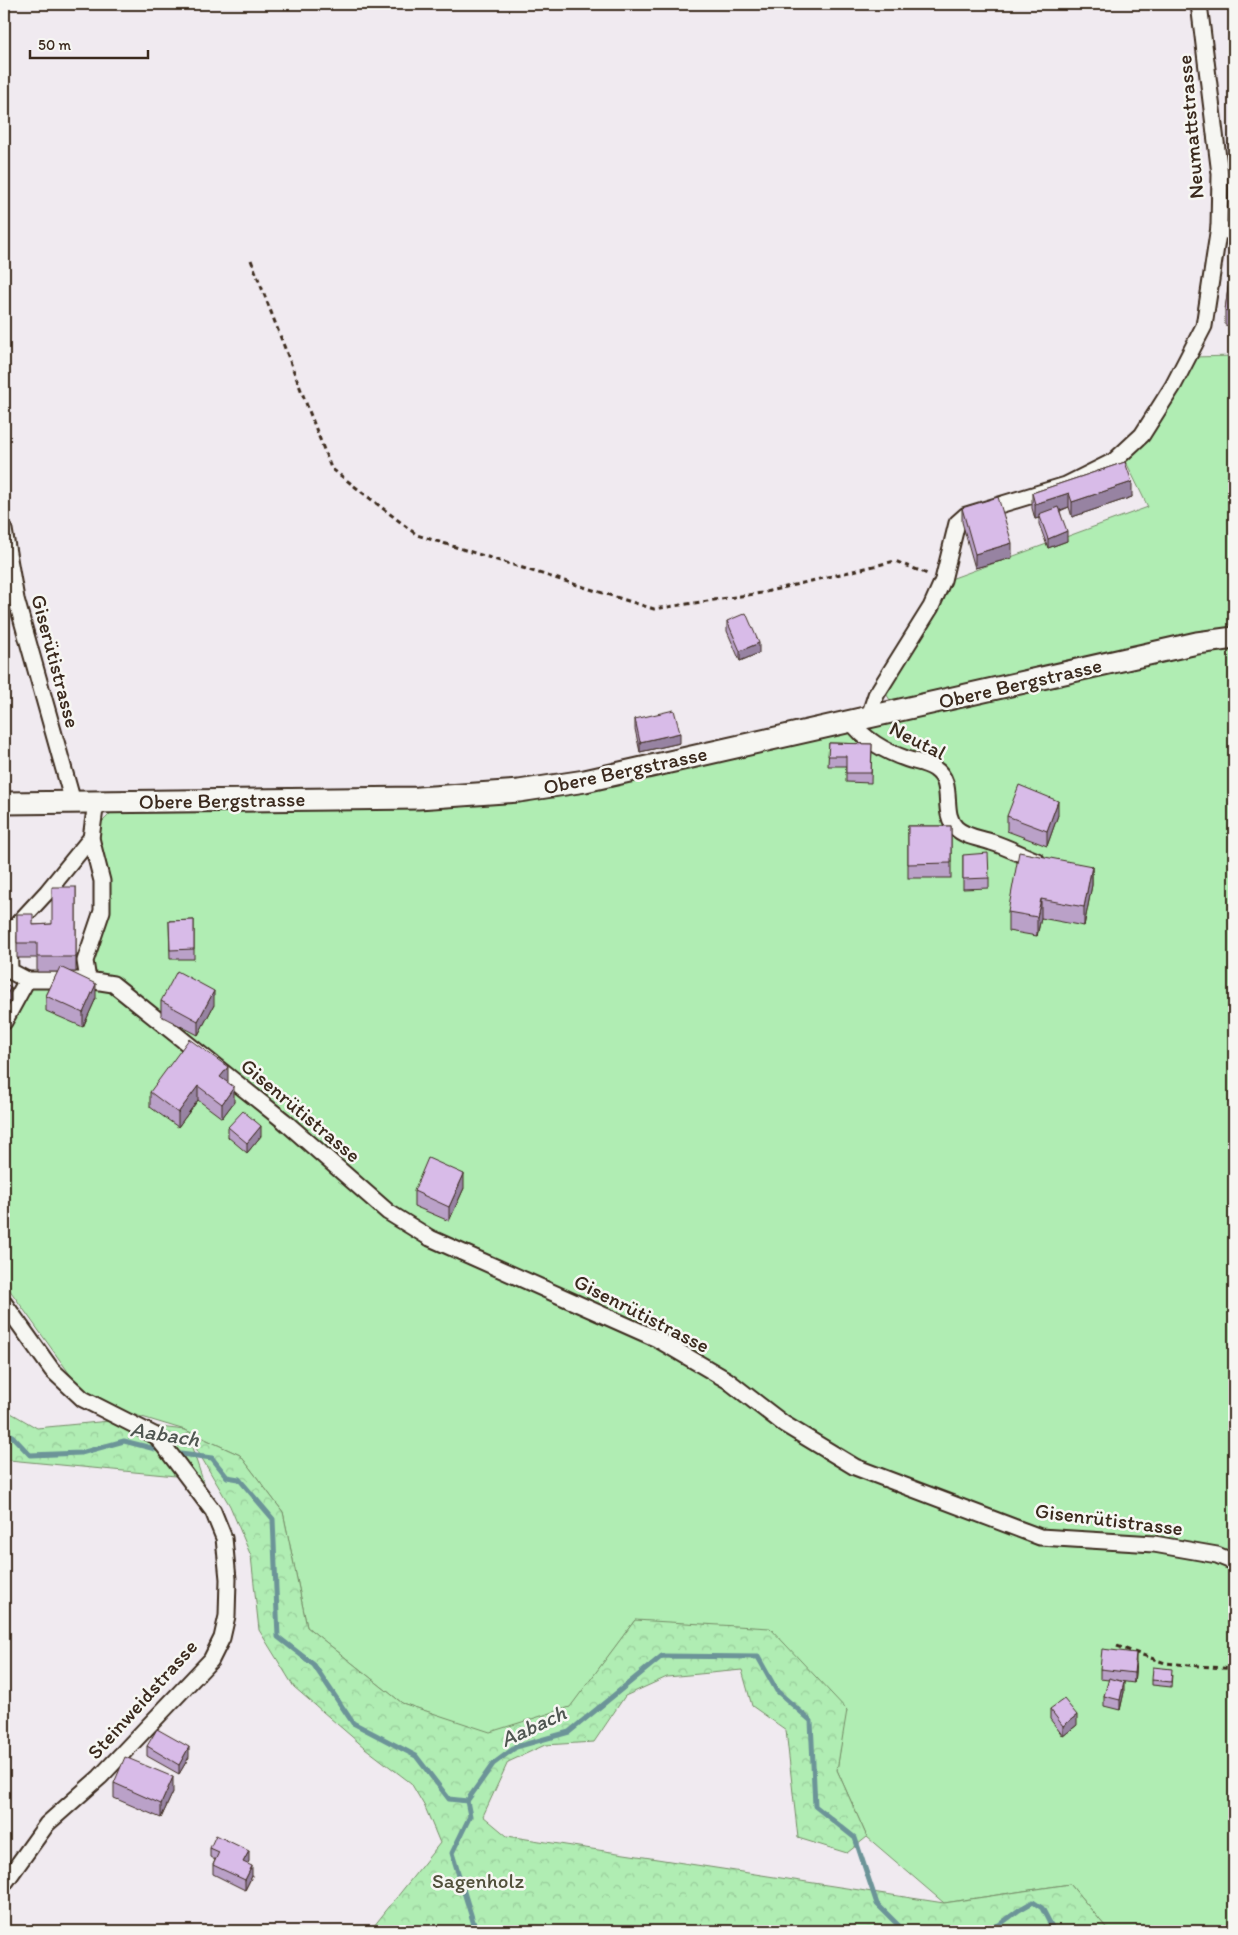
<svg xmlns="http://www.w3.org/2000/svg" width="1238" height="1935" font-family="Itim,sans-serif">
<defs>
<pattern id="forest-crowns" width="20" height="18" patternUnits="userSpaceOnUse" patternTransform="scale(1.25)"><rect width="20" height="18" fill="#b0edb3"/><path d="M2 6a3 3 0 1 1 6 0M12 15a3 3 0 1 1 6 0" fill="none" stroke="#98cb9a"/></pattern>
</defs>
<rect width="100%" height="100%" fill="#f0eaf0"/>
<filter id="ink" filterUnits="userSpaceOnUse"><feTurbulence type="fractalNoise" baseFrequency=".02" numOctaves="2"/><feDisplacementMap in="SourceGraphic" scale="10" xChannelSelector="R" yChannelSelector="G"/><feConvolveMatrix kernelMatrix="1 2 1 2 8 2 1 2 1" color-interpolation-filters="sRGB"/></filter>
<g filter="url(#ink)">
<g fill="#b0edb3" stroke="#768c68">
<path d="M 1234,356 L 1234,630 L 934,693 L 890,700 L 885,692 L 948,580 L 1148,507 L 1125,460 L 1159,424 L 1193,357 Z"/>
<path d="M 1234,647 L 1234,1931 L 1109,1931 L 1070,1884 L 944,1903 L 867,1837 L 837,1770 L 846,1710 L 635,1620 L 571,1707 L 490,1733 L 402,1703 L 307,1627 L 283,1512 L 240,1455 L 185,1430 L 89,1401 L 4,1282 L 4,1022 L 27,980 L 88,980 L 102,881 L 91,838 L 101,823 L 114,810 L 418,798 L 645,767 Z"/>
</g>
<path fill="url(#forest-crowns)" stroke="#768c68" d="M 4,1409 L 37,1428 L 109,1421 L 185,1430 L 240,1455 L 283,1512 L 307,1627 L 402,1703 L 490,1732 L 570,1707 L 635,1620 L 770,1628 L 847,1710 L 837,1770 L 867,1837 L 847,1853 L 798,1838 L 786,1730 L 752,1706 L 742,1670 L 667,1677 L 625,1696 L 594,1742 L 545,1745 L 508,1762 L 483,1816 L 507,1836 L 944,1903 L 1070,1884 L 1109,1931 L 370,1931 L 440,1843 L 425,1807 L 411,1783 L 365,1748 L 294,1687 L 259,1630 L 251,1556 L 230,1506 L 187,1433 L 213,1510 L 186,1477 L 9,1460 L 4,1456 Z"/>
<g fill="none" stroke-linecap="round" stroke-linejoin="round">
<g stroke="#6c9498" stroke-width="5">
<path d="M 4,1432 L 12,1436 L 30,1455 L 81,1453 L 124,1441 L 163,1451"/>
<path d="M 173,1453 L 212,1458 L 227,1477 L 239,1479 L 273,1519 L 278,1637 L 314,1665 L 353,1723 L 416,1756 L 449,1799 L 467,1801"/>
<path d="M 467,1801 L 493,1764 L 516,1747 L 569,1732 L 662,1656 L 758,1657 L 777,1691 L 811,1721 L 815,1806 L 855,1838 L 877,1904 L 904,1931"/>
<path d="M 467,1801 L 470,1816 L 452,1853 L 476,1931"/>
<path d="M 978,1931 L 999,1925 L 1019,1910 L 1033,1902 L 1042,1908 L 1054,1931"/>
</g>
<defs>
<g id="minor">
<path d="M 1219,227 L 1234,234"/>
<path d="M 4,530 L 16,599 L 73,802"/>
<path d="M 869,716 L 876,695 L 931,607 L 943,580 L 957,523 L 966,515 L 1066,485 L 1114,461 L 1142,435 L 1173,386 L 1204,326 L 1219,227 L 1220,174 L 1199,4"/>
<path d="M 851,721 C 863,739 886,752 907,759 C 916,762 927,763 935,769 C 956,783 940,812 956,828 C 965,837 980,838 991,842 C 1007,847 1022,855 1037,861"/>
<path d="M 27,980 L 10,971 L 9,933 L 47,892 L 91,838"/>
<path d="M 88,980 L 85,961 L 102,911 L 102,881 L 91,838 L 96,802"/>
<path d="M 4,1022 L 27,980 L 88,980 L 113,984 L 284,1121 L 388,1212 L 430,1238 L 657,1339 L 727,1380 L 784,1424 L 855,1467 L 1040,1537 L 1154,1544 L 1217,1555 L 1234,1562"/>
<path d="M 4,1303 L 52,1370 L 83,1399 L 156,1436 L 164,1446 L 213,1511 L 224,1538 L 228,1579 L 227,1616 L 222,1638 L 211,1660 L 100,1777 L 47,1824 L 4,1884"/>
</g>
<path id="secondary" d="M 4,803 L 418,798 L 519,791 L 585,781 L 1197,643 L 1234,638"/>
</defs>
<use href="#minor" stroke="#3b2a1e" stroke-width="19"/>
<use href="#secondary" stroke="#3b2a1e" stroke-width="25"/>
<g stroke="#3b2a1e" stroke-width="3" stroke-dasharray="5 4" stroke-linecap="butt">
<path d="M 251,260 L 331,468 L 417,535 L 654,609 L 761,593 L 895,561 L 930,575"/>
<path d="M 1117,1646 L 1165,1663 L 1234,1669"/>
</g>
<use href="#minor" stroke="#f6f6f2" stroke-width="15"/>
<use href="#secondary" stroke="#f6f6f2" stroke-width="21"/>
</g>
<g fill="#baa1c8" stroke="#3b2a1e">
<path d="M 1233,203 L 1234,203 L 1234,213 L 1233,212 Z"/>
<path d="M 1234,246 L 1234,327 L 1225,325 L 1225,310 Z"/>
<path d="M 1125,462 L 1132,497 L 1072,517 L 1069,507 L 1060,511 L 1067,541 L 1048,548 L 1039,524 L 1039,518 L 1035,519 L 1032,508 L 1032,493 Z"/>
<path d="M 962,508 L 1012,558 L 975,568 L 962,522 Z"/>
<path d="M 727,621 L 759,653 L 740,661 L 727,631 Z"/>
<path d="M 635,719 L 680,743 L 640,752 L 635,729 Z"/>
<path d="M 829,743 L 872,744 L 871,783 L 846,782 L 846,766 L 828,766 Z"/>
<path d="M 1058,815 L 1047,846 L 1007,831 L 1007,816 Z"/>
<rect x="908" y="826" width="43" height="52"/>
<path d="M 963,855 L 989,878 L 989,888 L 963,889 Z"/>
<path d="M 1092,866 L 1092,885 L 1084,926 L 1041,918 L 1037,936 L 1008,931 L 1008,912 Z"/>
<path d="M 76,887 L 76,972 L 70,972 L 96,998 L 83,1027 L 46,1011 L 46,996 L 58,972 L 37,972 L 37,958 L 17,958 L 17,914 L 33,925 L 52,924 Z"/>
<path d="M 194,920 L 194,959 L 170,959 L 169,921 Z"/>
<path d="M 161,1001 L 214,1005 L 198,1035 L 161,1016 Z"/>
<path d="M 227,1082 L 234,1102 L 222,1118 L 198,1100 L 178,1127 L 150,1107 L 150,1092 L 228,1082 Z"/>
<path d="M 228,1127 L 261,1136 L 247,1153 L 228,1137 Z"/>
<path d="M 464,1188 L 449,1221 L 414,1206 L 414,1191 Z"/>
<path d="M 1136,1663 L 1134,1683 L 1119,1681 L 1124,1692 L 1120,1710 L 1104,1706 L 1104,1696 L 1109,1680 L 1100,1679 L 1100,1669 Z"/>
<path d="M 1172,1674 L 1171,1687 L 1152,1685 L 1152,1680 Z"/>
<path d="M 1050,1709 L 1077,1725 L 1063,1736 L 1050,1719 Z"/>
<path d="M 147,1746 L 189,1757 L 179,1774 L 147,1756 Z"/>
<path d="M 114,1783 L 173,1792 L 161,1818 L 114,1798 Z"/>
<path d="M 210,1848 L 249,1861 L 247,1864 L 252,1876 L 245,1890 L 213,1874 L 213,1865 L 215,1860 L 210,1857 Z"/>
</g>
<g fill="#9783a2" stroke="#3b2a1e">
<path d="M 1132,482 L 1132,497 L 1072,517 L 1072,502 Z"/>
<path d="M 1069,493 L 1069,507 L 1040,517 L 1039,514 L 1039,518 L 1035,519 L 1035,504 Z"/>
<path d="M 1067,531 L 1067,541 L 1048,548 L 1048,539 Z"/>
<path d="M 1012,543 L 1012,558 L 975,568 L 975,554 Z"/>
<path d="M 759,643 L 759,653 L 740,661 L 740,651 Z"/>
<path d="M 680,733 L 680,743 L 640,752 L 640,742 Z"/>
<path d="M 1058,801 L 1058,815 L 1047,846 L 1047,831 Z"/>
<path d="M 1092,866 L 1092,885 L 1084,926 L 1084,907 Z"/>
<path d="M 1041,899 L 1041,918 L 1037,936 L 1037,917 Z"/>
<path d="M 96,984 L 96,998 L 83,1027 L 83,1013 Z"/>
<path d="M 11,987 L 11,1002 L 4,1014 L 4,999 Z"/>
<path d="M 214,991 L 214,1005 L 198,1035 L 198,1021 Z"/>
<path d="M 228,1067 L 228,1082 L 220,1092 L 220,1077 Z"/>
<path d="M 198,1086 L 198,1100 L 178,1127 L 178,1113 Z"/>
<path d="M 234,1087 L 234,1102 L 222,1118 L 222,1104 Z"/>
<path d="M 261,1126 L 261,1136 L 247,1153 L 247,1143 Z"/>
<path d="M 464,1174 L 464,1188 L 449,1221 L 449,1207 Z"/>
<path d="M 1136,1653 L 1136,1663 L 1134,1683 L 1134,1673 Z"/>
<path d="M 1124,1682 L 1124,1692 L 1120,1710 L 1120,1700 Z"/>
<path d="M 1077,1715 L 1077,1725 L 1063,1736 L 1063,1726 Z"/>
<path d="M 189,1747 L 189,1757 L 179,1774 L 179,1765 Z"/>
<path d="M 173,1777 L 173,1792 L 161,1818 L 161,1804 Z"/>
<path d="M 249,1851 L 249,1861 L 243,1872 L 243,1862 Z"/>
<path d="M 252,1866 L 252,1876 L 245,1890 L 245,1880 Z"/>
</g>
<g fill="#d8bbe8" stroke="#3b2a1e">
<path d="M 1234,193 L 1234,203 L 1233,203 Z"/>
<path d="M 1234,246 L 1234,313 L 1225,310 Z"/>
<path d="M 1125,462 L 1132,482 L 1072,502 L 1069,493 L 1035,504 L 1032,493 Z"/>
<path d="M 998,497 L 1012,543 L 975,554 L 962,508 Z"/>
<path d="M 1058,507 L 1067,531 L 1048,539 L 1039,514 Z"/>
<path d="M 746,613 L 759,643 L 740,651 L 727,621 Z"/>
<path d="M 674,710 L 680,733 L 640,742 L 635,719 Z"/>
<path d="M 829,743 L 872,744 L 871,773 L 846,773 L 846,756 L 828,756 Z"/>
<path d="M 1019,785 L 1058,801 L 1047,831 L 1007,816 Z"/>
<path d="M 908,826 L 951,826 L 951,863 L 908,864 Z"/>
<path d="M 1019,852 L 1092,866 L 1084,907 L 1041,899 L 1037,917 L 1008,912 Z"/>
<path d="M 988,853 L 989,878 L 963,879 L 963,855 Z"/>
<path d="M 52,887 L 76,887 L 76,957 L 37,957 L 37,943 L 17,943 L 17,914 L 33,914 L 33,925 L 52,924 Z"/>
<path d="M 194,920 L 194,949 L 170,950 L 169,921 Z"/>
<path d="M 60,967 L 96,984 L 83,1013 L 46,996 Z"/>
<path d="M 177,971 L 214,991 L 198,1021 L 161,1001 Z"/>
<path d="M 4,983 L 11,987 L 4,999 Z"/>
<path d="M 189,1039 L 228,1067 L 220,1077 L 234,1087 L 222,1104 L 198,1086 L 178,1113 L 150,1092 Z"/>
<path d="M 243,1111 L 261,1126 L 247,1143 L 228,1127 Z"/>
<path d="M 428,1158 L 464,1174 L 449,1207 L 414,1191 Z"/>
<path d="M 1102,1649 L 1136,1653 L 1134,1673 L 1100,1669 Z"/>
<path d="M 1153,1667 L 1172,1669 L 1171,1682 L 1152,1680 Z"/>
<path d="M 1109,1678 L 1124,1682 L 1120,1700 L 1104,1696 Z"/>
<path d="M 1064,1699 L 1077,1715 L 1063,1726 L 1050,1709 Z"/>
<path d="M 157,1729 L 189,1747 L 179,1765 L 147,1746 Z"/>
<path d="M 125,1757 L 173,1777 L 161,1804 L 114,1783 Z"/>
<path d="M 216,1835 L 249,1851 L 243,1862 L 252,1866 L 245,1880 L 213,1865 L 219,1852 L 210,1848 Z"/>
</g>
</g>
<g text-anchor="middle" dominant-baseline="central" stroke-width="5" stroke-linejoin="round" paint-order="stroke">
<g font-size="21" fill="#3b2a1e" stroke="#f6f6f2">
<text transform="translate(1190 127) rotate(-95)">Neumattstrasse</text>
<text transform="translate(56 661) rotate(75)">Giserütistrasse</text>
<text transform="translate(1020 683) rotate(-13)">Obere Bergstrasse</text>
<text transform="translate(918 740) rotate(27)">Neutal</text>
<text transform="translate(625 770) rotate(-12)">Obere Bergstrasse</text>
<text transform="translate(222 800) rotate(-1)">Obere Bergstrasse</text>
<text transform="translate(301 1110) rotate(40)">Gisenrütistrasse</text>
<text transform="translate(642 1313) rotate(27)">Gisenrütistrasse</text>
<text transform="translate(1109 1519) rotate(7)">Gisenrütistrasse</text>
<text transform="translate(142 1699) rotate(-48)">Steinweidstrasse</text>
</g>
<g font-size="21" fill="#52513c" stroke="#f6f6f2">
<text x="478" y="1880">Sagenholz</text>
</g>
<g font-size="22" font-style="italic" fill="#4f5651" stroke="#f6f6f2">
<text transform="translate(165 1434) rotate(9)">Aabach</text>
<text transform="translate(533 1726) rotate(-25)">Aabach</text>
</g>
</g>
<rect width="1238" height="1935" fill="none" stroke="#f6f6f2" stroke-width="20"/>
<rect x="10" y="10" width="1218" height="1915" fill="none" stroke="#3b2a1e" stroke-width="2" filter="url(#ink)"/>
<path d="M30 50v8h118v-8" fill="none" stroke="#3b2a1e" stroke-width="2.5"/>
<text x="38" y="50" font-size="15" fill="#3b2a1e" stroke="#f6f6f2" stroke-width="4" paint-order="stroke">50 m</text>
</svg>
